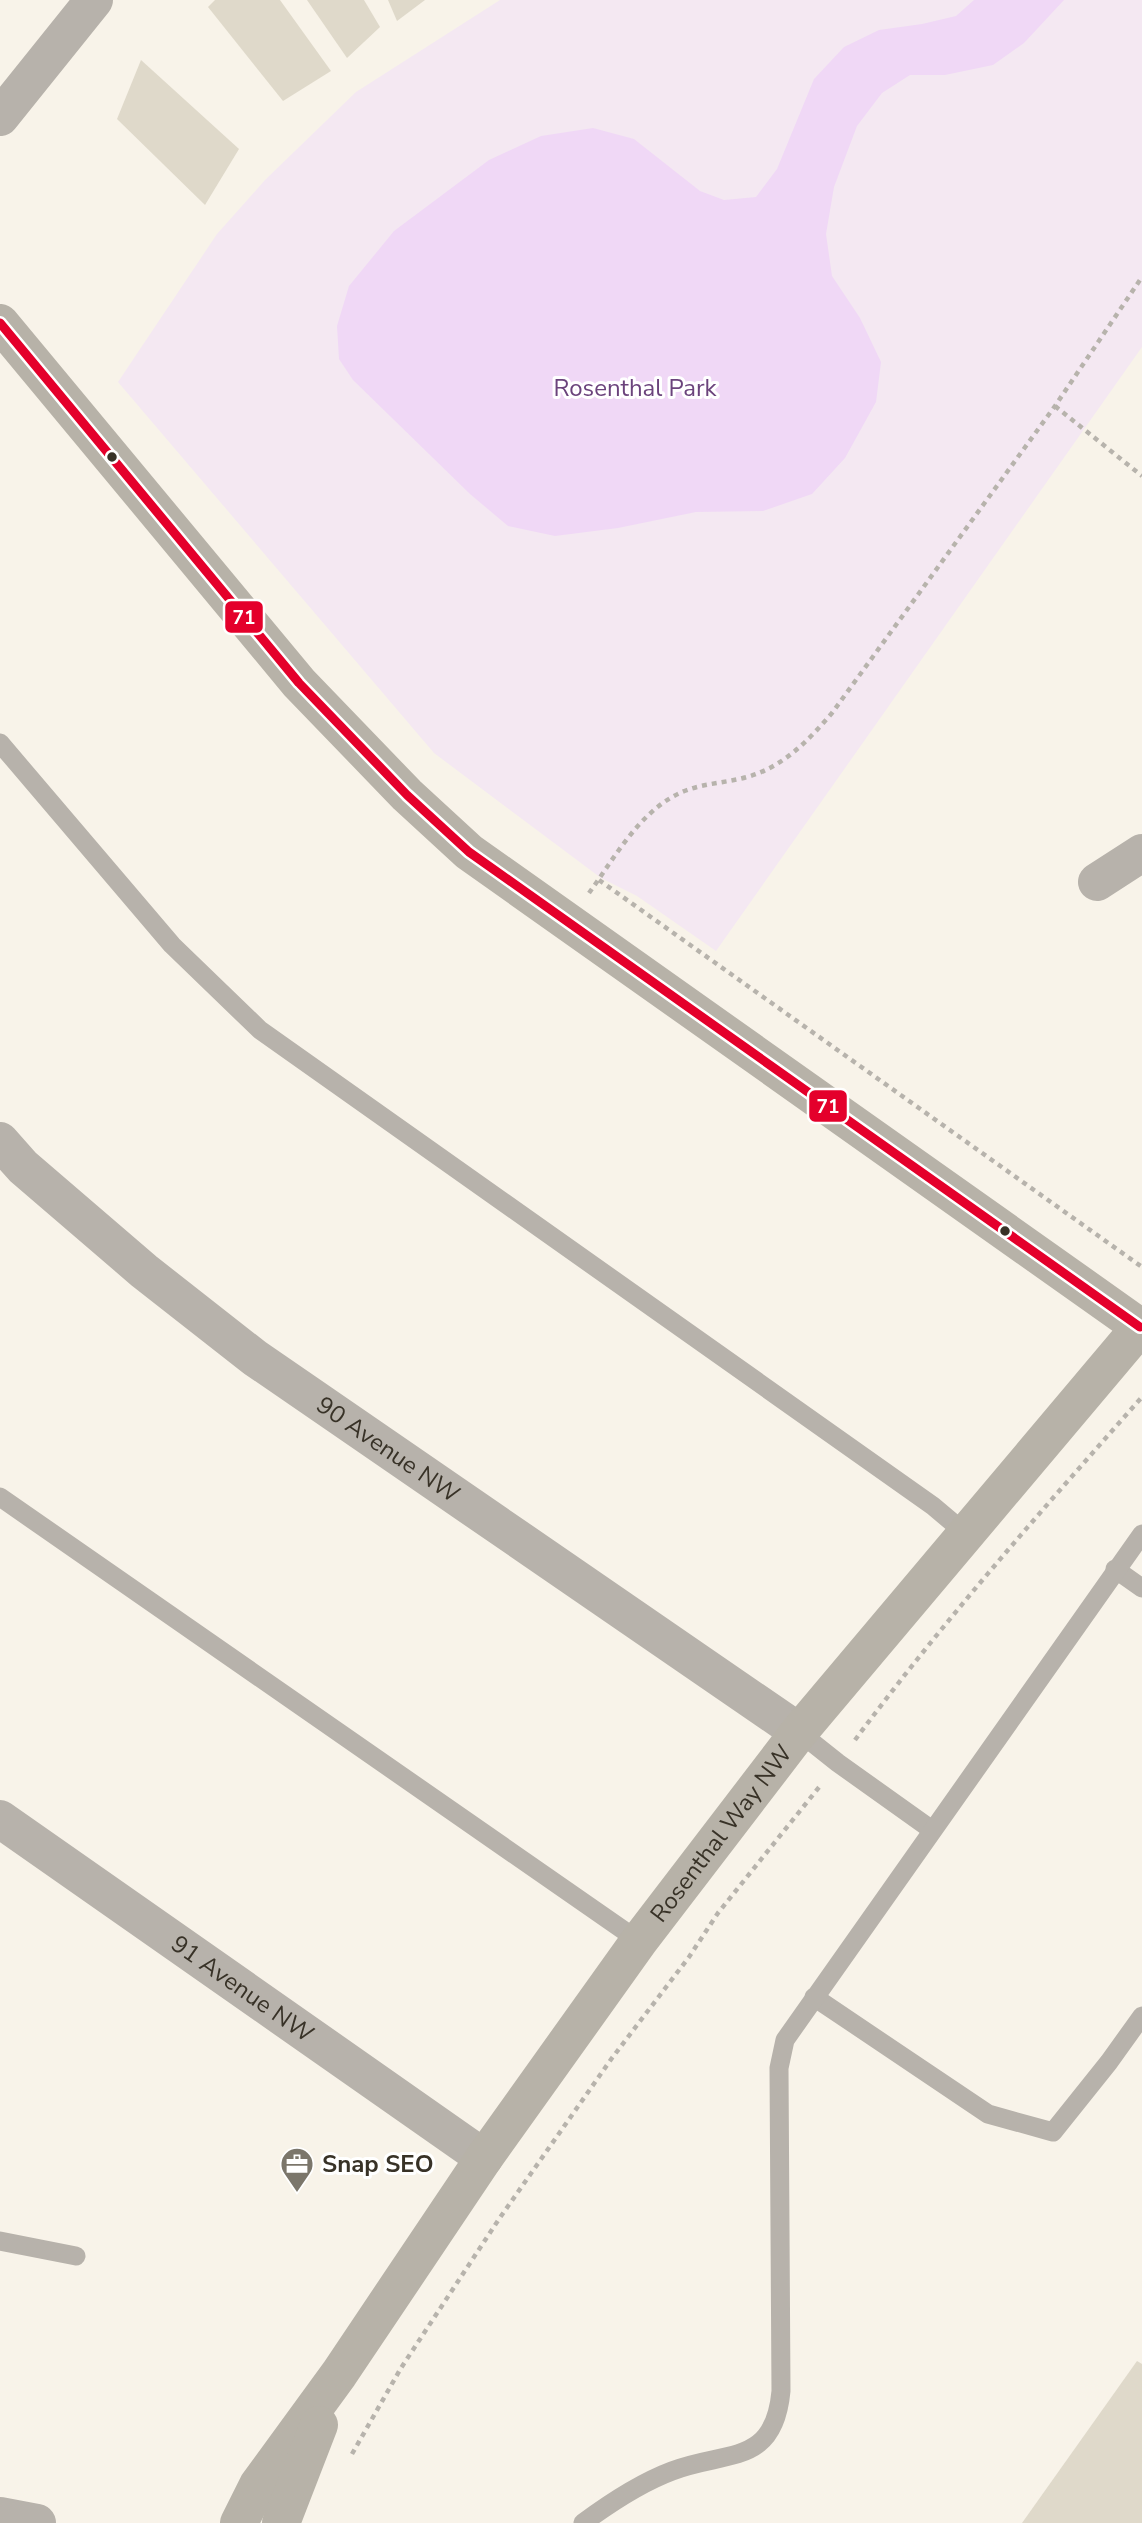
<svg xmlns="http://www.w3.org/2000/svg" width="1142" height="2523" font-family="'Nunito Sans',sans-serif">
<rect width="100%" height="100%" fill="#f8f3e9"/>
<path fill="#f4e8f2" d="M 500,0 L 1142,0 L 1142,347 L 716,951 L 637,896 L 601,878 L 434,753 L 118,382 L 217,234 L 265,180 L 356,92 Z"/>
<path fill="#f0d8f6" d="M 974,0 L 1064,0 L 1024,43 L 993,65 L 945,75 L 910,75 L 882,93 L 857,126 L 834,187 L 826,234 L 832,276 L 860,318 L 881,362 L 876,402 L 845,458 L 812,494 L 763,511 L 696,512 L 618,528 L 555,536 L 508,526 L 470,494 L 353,380 L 339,359 L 337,326 L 349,286 L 394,231 L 489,160 L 541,136 L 593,128 L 634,139 L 700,191 L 724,200 L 756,197 L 777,169 L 814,79 L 844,47 L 879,30 L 922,24 L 956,16 Z"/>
<g fill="#dfd9ca">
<path d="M 215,0 L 280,0 L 331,71 L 283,101 L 208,7 Z"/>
<path d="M 307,0 L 364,0 L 380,27 L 347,58 Z"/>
<path d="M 388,0 L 425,0 L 397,21 Z"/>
<path d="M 141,60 L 239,149 L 205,205 L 117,119 Z"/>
<path d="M 1137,2361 L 1142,2364 L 1142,2523 L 1022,2523 Z"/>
</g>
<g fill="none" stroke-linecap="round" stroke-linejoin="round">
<g stroke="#b7b3ac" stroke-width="4.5" stroke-dasharray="5 5" stroke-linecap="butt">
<path d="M 1055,406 L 1142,476"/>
<path d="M 599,880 L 1142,1267"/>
<path d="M 589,893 C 613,860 637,816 674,796 C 697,783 722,784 747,777 C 783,767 808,741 832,713 L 1055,406 L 1142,277"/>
<path d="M 855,1740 C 944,1620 1043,1509 1142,1397"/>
<path d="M 352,2454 L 401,2368 L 499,2219 L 612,2058 L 689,1957 L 718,1913 L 820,1786"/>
</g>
<g stroke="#b7b2ab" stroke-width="19">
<path d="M 0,743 L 172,945 L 260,1030 L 933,1506 L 965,1533"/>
<path d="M 0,1497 L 639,1941"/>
<path d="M 1115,1569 L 1142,1588"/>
<path d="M 799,1732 L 838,1763 L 932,1830"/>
<path d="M 814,1997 L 988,2114 L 1053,2132 L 1109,2062 L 1142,2016"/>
<path d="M 0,2241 L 76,2256"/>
<path d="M 583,2523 C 610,2503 640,2483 672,2471 C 726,2450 774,2467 781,2391 L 779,2068 L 785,2040 L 1142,1534"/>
</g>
<g stroke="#b7b2ab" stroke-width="38">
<path d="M 0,117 L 94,0"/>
<path d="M 1097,882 L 1142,853"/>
<path id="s1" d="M 0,1141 L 23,1167 L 144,1271 L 255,1358 L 799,1732"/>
<path id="s2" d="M 0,1819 L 484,2158"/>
<path d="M 0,2516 L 37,2523"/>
</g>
<g stroke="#b7b2a8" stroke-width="38">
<path d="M 0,323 L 299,683 L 407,795 L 469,852 L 1140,1327"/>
<path id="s3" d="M 239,2523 L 258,2485 L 339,2374 L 484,2158 L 639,1941 L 799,1732 L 1142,1325"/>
<path d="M 281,2523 L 319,2425"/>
</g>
<defs>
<path id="bus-1" d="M 0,323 L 299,683 L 407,795 L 469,852 L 1140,1327"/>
</defs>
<use href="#bus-1" stroke="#fff" stroke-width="14"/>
<use href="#bus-1" stroke="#e4002b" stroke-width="9"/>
</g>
<defs>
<symbol id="office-pin" viewBox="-11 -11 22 30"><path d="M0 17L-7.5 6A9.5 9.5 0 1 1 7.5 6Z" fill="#7b766b" stroke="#fff"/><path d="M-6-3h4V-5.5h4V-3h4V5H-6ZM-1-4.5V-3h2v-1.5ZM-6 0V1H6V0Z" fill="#fff"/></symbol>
</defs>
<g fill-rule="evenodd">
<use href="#office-pin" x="278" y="2145" width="38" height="52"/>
</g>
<g fill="#383227" stroke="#fff" stroke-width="2.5">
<circle cx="112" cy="457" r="6"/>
<circle cx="1005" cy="1231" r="6"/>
</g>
<g text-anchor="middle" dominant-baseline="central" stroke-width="6" stroke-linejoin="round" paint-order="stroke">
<g font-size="24" fill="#6b437c" stroke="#fff">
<text x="635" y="388">Rosenthal Park</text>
</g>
<g font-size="24" fill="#383227" stroke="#fff">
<text stroke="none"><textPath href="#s1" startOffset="497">90 Avenue NW</textPath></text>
<text stroke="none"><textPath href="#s3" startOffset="842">Rosenthal Way NW</textPath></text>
<text stroke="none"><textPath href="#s2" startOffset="296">91 Avenue NW</textPath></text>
</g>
<g font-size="24" font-weight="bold" fill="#383227" stroke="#fff" text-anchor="start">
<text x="322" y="2164">Snap SEO</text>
</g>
</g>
<g stroke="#fff" stroke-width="2.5">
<rect x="224" y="600" width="40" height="34" rx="7" fill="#e4002b"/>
<rect x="808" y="1089" width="40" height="34" rx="7" fill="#e4002b"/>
</g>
<g font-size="19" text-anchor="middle" font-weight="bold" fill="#fff">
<text x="244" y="624">71</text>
<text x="828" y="1113">71</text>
</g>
</svg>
